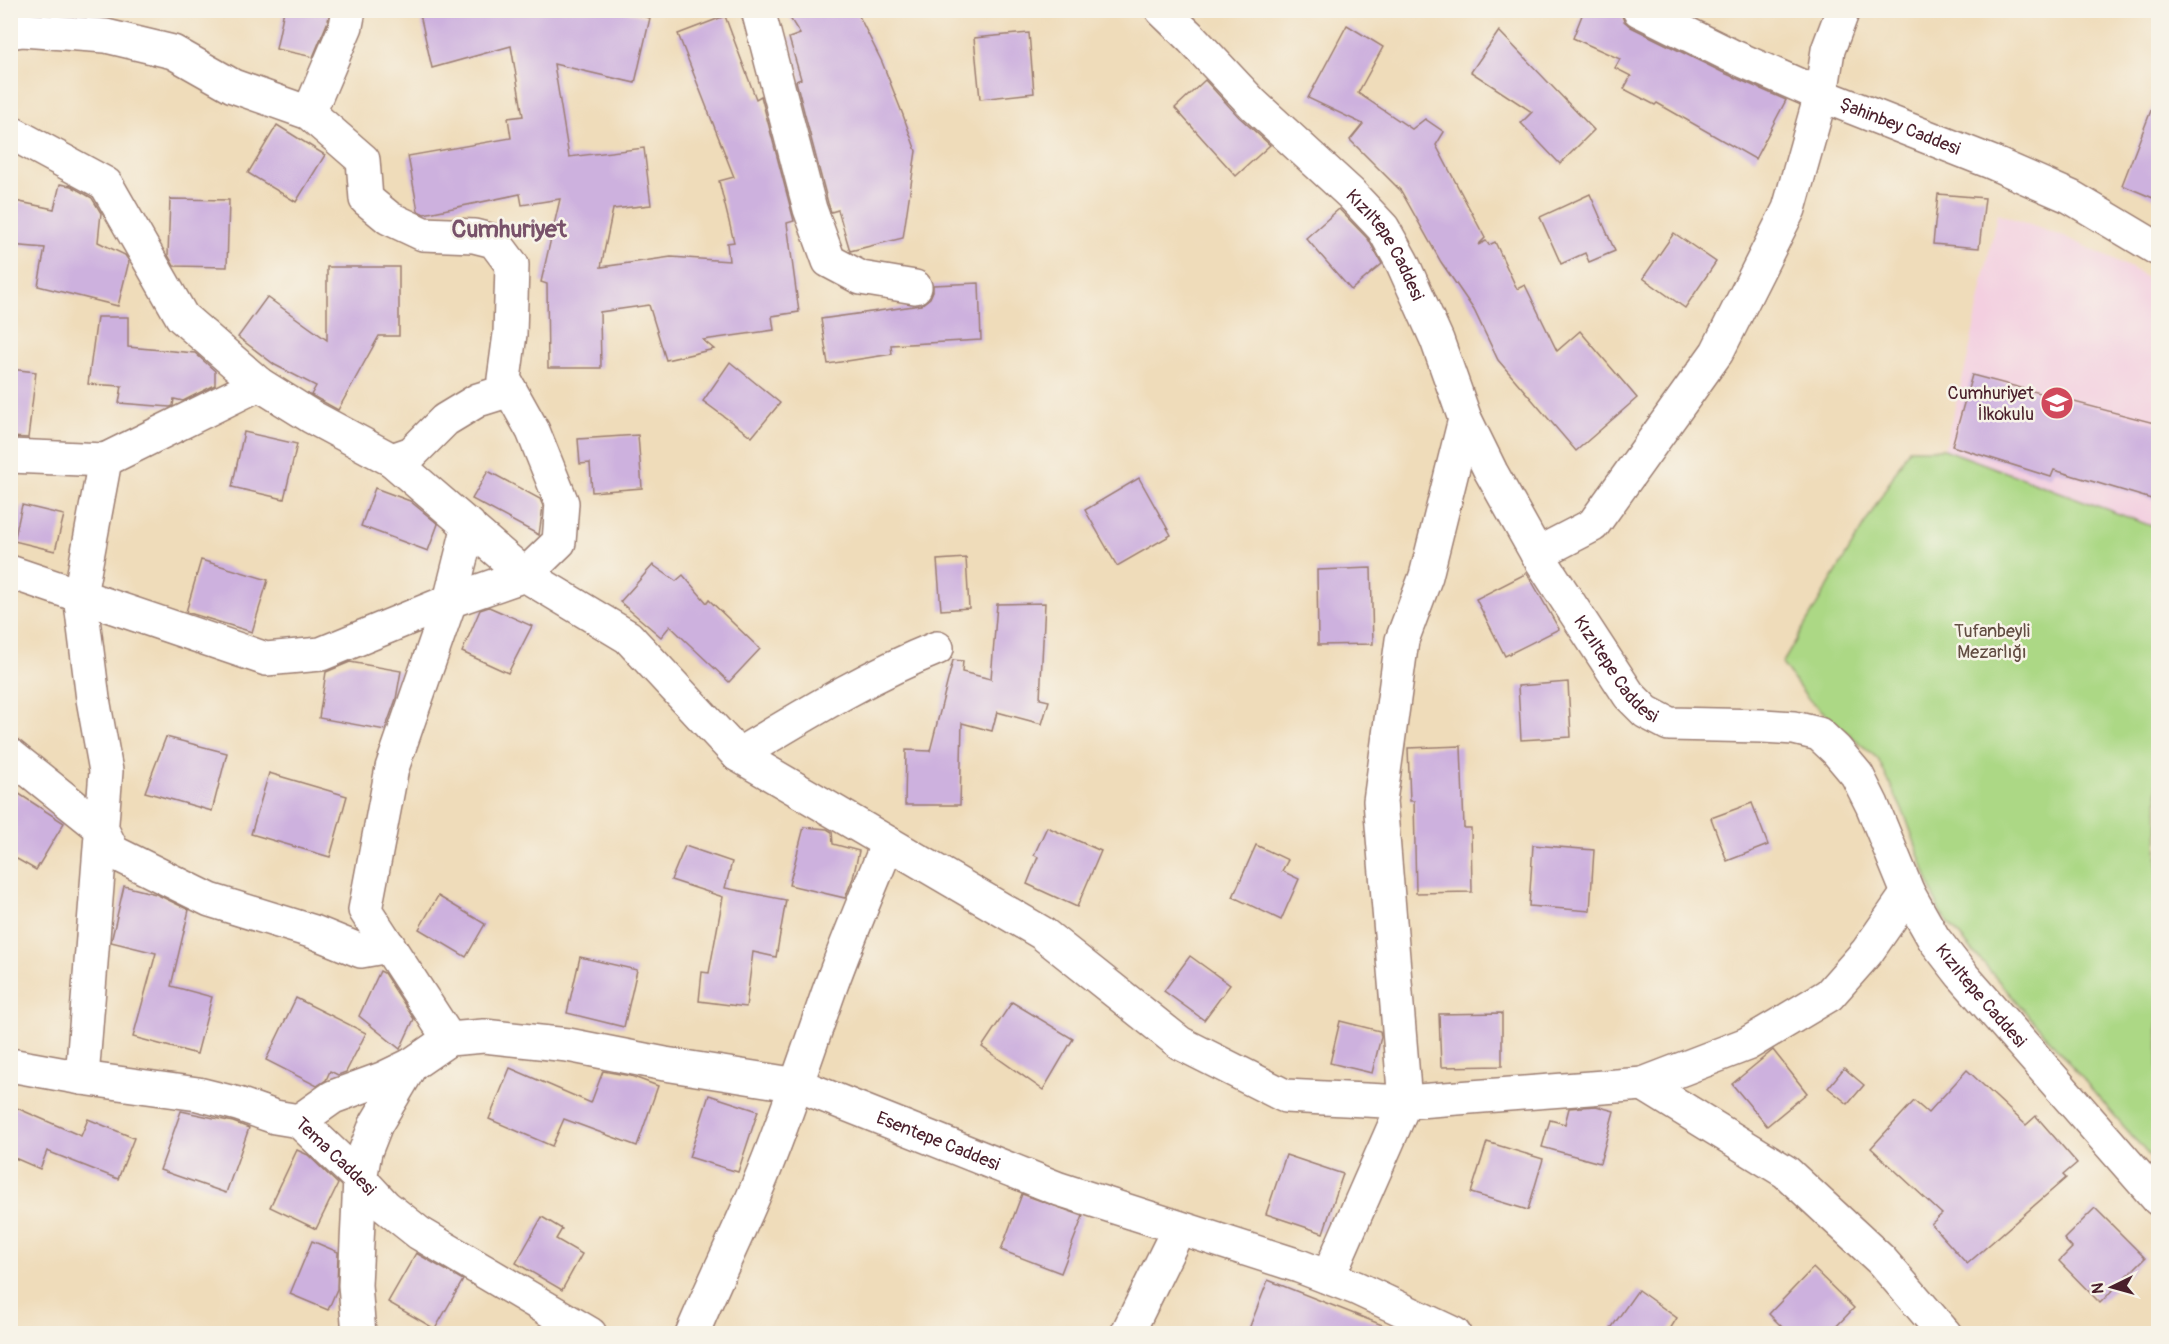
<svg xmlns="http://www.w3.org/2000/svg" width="2169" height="1344" font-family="Pangolin,sans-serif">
<rect width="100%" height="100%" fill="#f7f3e8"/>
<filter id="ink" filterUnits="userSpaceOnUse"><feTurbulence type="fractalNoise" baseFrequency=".0167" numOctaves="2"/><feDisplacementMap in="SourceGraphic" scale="12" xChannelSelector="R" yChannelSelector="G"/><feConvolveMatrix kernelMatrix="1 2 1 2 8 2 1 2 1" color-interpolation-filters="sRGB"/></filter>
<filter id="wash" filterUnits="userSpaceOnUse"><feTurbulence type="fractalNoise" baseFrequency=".008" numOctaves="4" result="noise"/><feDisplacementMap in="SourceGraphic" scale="24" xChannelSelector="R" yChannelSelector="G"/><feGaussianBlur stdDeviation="1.35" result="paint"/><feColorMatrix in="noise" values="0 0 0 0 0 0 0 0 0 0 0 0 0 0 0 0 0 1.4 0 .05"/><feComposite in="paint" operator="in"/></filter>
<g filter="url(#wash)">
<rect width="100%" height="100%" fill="#efdcba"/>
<path fill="#f3cfe0" d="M 1997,213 L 2072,240 L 2139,272 L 2158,289 L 2157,528 L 1944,449 L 1968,357 Z"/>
<path fill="#acd885" stroke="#7b7c58" stroke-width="1.5" d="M 1909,449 L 1944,449 L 2157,528 L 2158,1166 L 1940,913 L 1906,818 L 1878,759 L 1807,698 L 1782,664 Z"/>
<g id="blocks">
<g fill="#cdb1de">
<path d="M 284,10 L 330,10 L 328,21 L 313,57 L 276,49 Z"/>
<path d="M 419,10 L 620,10 L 650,18 L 635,83 L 554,64 L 569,157 L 644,148 L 651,205 L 613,209 L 601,267 L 671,257 L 729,261 L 727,243 L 734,242 L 719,181 L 734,177 L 678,34 L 725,16 L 756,99 L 761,96 L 794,221 L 787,223 L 799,312 L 772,316 L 774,330 L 703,340 L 714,349 L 666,360 L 649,305 L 600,312 L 601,368 L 548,368 L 547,284 L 541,282 L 560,199 L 522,205 L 520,194 L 424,214 L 418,211 L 408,156 L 511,138 L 508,118 L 523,116 L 511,46 L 432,68 Z"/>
<path d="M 785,10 L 856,10 L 882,62 L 903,115 L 916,151 L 903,238 L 850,251 L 838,210 L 831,212 L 828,203 L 796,81 L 801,79 L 789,38 L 800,34 Z"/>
<path d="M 1584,10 L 1615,10 L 1621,13 L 1624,21 L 1631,27 L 1722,72 L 1786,100 L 1755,159 L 1657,103 L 1655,105 L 1624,89 L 1631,76 L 1615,68 L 1620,59 L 1573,38 Z"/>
<path d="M 1347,25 L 1383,47 L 1358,93 L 1412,129 L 1425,119 L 1444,132 L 1436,145 L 1485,238 L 1478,245 L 1486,241 L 1489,245 L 1495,242 L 1517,289 L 1525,285 L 1557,351 L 1580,331 L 1637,398 L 1576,451 L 1498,360 L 1474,310 L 1441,262 L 1401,191 L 1350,140 L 1363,124 L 1308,98 Z"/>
<path d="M 1499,31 L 1594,130 L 1560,164 L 1521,123 L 1532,112 L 1471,72 Z"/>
<path d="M 1029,33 L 1034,93 L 980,99 L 974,38 Z"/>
<path d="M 1205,80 L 1239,117 L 1270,145 L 1236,176 L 1175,108 Z"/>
<path d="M 2157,95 L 2158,95 L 2158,200 L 2122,185 Z"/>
<path d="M 277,125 L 325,155 L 296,202 L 248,173 Z"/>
<path d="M 60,184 L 71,186 L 92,198 L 101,213 L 98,242 L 125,255 L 129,261 L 118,306 L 38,286 L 45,248 L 10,245 L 10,200 L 54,209 Z"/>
<path d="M 1590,194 L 1615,251 L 1589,262 L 1585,253 L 1561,264 L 1540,217 Z"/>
<path d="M 1938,194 L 1985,198 L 1979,248 L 1933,244 Z"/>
<path d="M 170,199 L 229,200 L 227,267 L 174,266 L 168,255 Z"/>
<path d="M 1339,209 L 1368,239 L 1382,264 L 1351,290 L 1306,238 Z"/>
<path d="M 1674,233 L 1716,262 L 1685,308 L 1643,278 Z"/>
<path d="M 327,267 L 399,267 L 399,336 L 379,336 L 338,410 L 311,395 L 316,386 L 275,365 L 238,337 L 267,297 L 327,340 Z"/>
<path d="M 979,283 L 981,340 L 891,345 L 892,354 L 828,364 L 821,319 L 921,305 L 930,298 L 933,291 L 933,285 Z"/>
<path d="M 97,317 L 128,317 L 128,347 L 195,353 L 215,371 L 215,385 L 183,401 L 174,399 L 173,406 L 170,407 L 119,403 L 122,386 L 88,384 Z"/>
<path d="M 730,362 L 780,403 L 752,437 L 703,401 Z"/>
<path d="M 10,369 L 36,372 L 28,438 L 10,437 Z"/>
<path d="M 1972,375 L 2158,424 L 2158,501 L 2054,470 L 2051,477 L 1952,446 Z"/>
<path d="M 244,432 L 297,444 L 284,499 L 232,487 Z"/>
<path d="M 638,435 L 642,488 L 592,492 L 590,463 L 580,464 L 578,439 Z"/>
<path d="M 488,471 L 540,499 L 543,506 L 539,535 L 472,499 Z"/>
<path d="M 1139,478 L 1171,535 L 1117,566 L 1085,510 Z"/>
<path d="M 375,488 L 410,501 L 438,524 L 428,551 L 361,526 Z"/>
<path d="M 22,505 L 64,515 L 55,551 L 14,541 Z"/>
<path d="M 966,558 L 969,608 L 941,610 L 937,560 Z"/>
<path d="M 201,560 L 268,580 L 252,632 L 186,612 Z"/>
<path d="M 653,565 L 676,581 L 683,575 L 707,603 L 709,600 L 760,649 L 729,682 L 670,626 L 661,637 L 620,602 Z"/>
<path d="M 1371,568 L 1373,644 L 1318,645 L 1317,570 Z"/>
<path d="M 1527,573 L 1559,629 L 1505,656 L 1476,599 Z"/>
<path d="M 1045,603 L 1040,699 L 1049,701 L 1042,724 L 997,712 L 992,731 L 962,723 L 960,805 L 905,805 L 906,750 L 930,751 L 953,660 L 963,661 L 962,672 L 991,679 L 997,604 Z"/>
<path d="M 489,607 L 532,626 L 508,673 L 462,652 L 480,610 Z"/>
<path d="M 350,662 L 401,671 L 396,699 L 385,730 L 319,718 L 326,672 Z"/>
<path d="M 1568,682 L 1571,737 L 1521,740 L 1518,686 Z"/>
<path d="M 166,737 L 227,753 L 212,811 L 145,792 Z"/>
<path d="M 1461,746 L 1464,828 L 1471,828 L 1472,892 L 1416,893 L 1414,801 L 1410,801 L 1408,748 Z"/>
<path d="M 269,773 L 347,796 L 330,857 L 251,834 Z"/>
<path d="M 10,788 L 64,823 L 36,870 L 10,855 Z"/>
<path d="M 1752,803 L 1768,845 L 1727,861 L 1711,818 Z"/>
<path d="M 804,827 L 827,829 L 832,832 L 833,844 L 859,851 L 853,878 L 845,898 L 789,885 Z"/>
<path d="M 1047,827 L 1101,851 L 1077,907 L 1027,884 L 1038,857 L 1034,855 Z"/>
<path d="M 1256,845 L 1288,860 L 1282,871 L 1299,879 L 1281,920 L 1233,897 Z"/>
<path d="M 1533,845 L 1594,850 L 1590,911 L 1529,906 Z"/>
<path d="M 685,846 L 732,862 L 725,888 L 786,900 L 776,957 L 753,952 L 746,1007 L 699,1001 L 702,972 L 709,973 L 723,897 L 671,880 Z"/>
<path d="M 124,886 L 156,894 L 189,910 L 171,986 L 212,997 L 197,1054 L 133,1037 L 156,953 L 111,942 Z"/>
<path d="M 438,896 L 485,924 L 466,957 L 419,929 Z"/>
<path d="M 1190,956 L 1230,985 L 1204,1020 L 1164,991 Z"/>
<path d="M 580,957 L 637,970 L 624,1027 L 567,1013 Z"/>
<path d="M 380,971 L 384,973 L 414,1019 L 400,1049 L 359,1016 Z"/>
<path d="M 296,998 L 366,1033 L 346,1072 L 338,1075 L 330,1071 L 326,1080 L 317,1086 L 266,1060 Z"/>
<path d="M 1012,1002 L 1073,1039 L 1043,1090 L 982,1047 Z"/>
<path d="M 1502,1013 L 1502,1066 L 1441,1067 L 1439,1014 Z"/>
<path d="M 1340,1021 L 1380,1031 L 1381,1037 L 1372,1073 L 1330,1063 Z"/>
<path d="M 1773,1050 L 1807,1093 L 1767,1126 L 1732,1084 Z"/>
<path d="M 510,1068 L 591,1103 L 603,1071 L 631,1076 L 658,1086 L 637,1146 L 564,1119 L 552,1146 L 489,1119 Z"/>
<path d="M 1844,1068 L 1864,1085 L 1848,1104 L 1828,1088 Z"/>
<path d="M 1967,1070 L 2026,1125 L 2036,1116 L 2077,1163 L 2063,1175 L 2066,1178 L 1967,1264 L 1931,1224 L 1942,1214 L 1871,1148 L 1914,1101 L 1928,1113 Z"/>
<path d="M 709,1095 L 758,1111 L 738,1172 L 689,1157 Z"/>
<path d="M 10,1105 L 81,1136 L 88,1119 L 134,1138 L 118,1179 L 47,1151 L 40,1169 L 10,1156 Z"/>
<path d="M 1596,1106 L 1614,1111 L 1600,1163 L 1542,1147 L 1550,1120 L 1565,1124 L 1569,1108 Z"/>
<path d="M 181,1111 L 233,1122 L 249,1128 L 226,1193 L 160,1170 Z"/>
<path d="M 1487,1142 L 1543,1159 L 1528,1210 L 1471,1193 Z"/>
<path d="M 297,1150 L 308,1155 L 338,1184 L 316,1229 L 270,1207 Z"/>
<path d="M 1286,1155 L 1343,1174 L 1323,1233 L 1266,1214 Z"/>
<path d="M 1022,1194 L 1083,1216 L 1061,1273 L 1001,1250 Z"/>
<path d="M 2095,1208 L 2145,1258 L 2100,1303 L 2059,1261 L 2072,1248 L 2064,1239 Z"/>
<path d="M 542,1217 L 562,1229 L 556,1239 L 582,1254 L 562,1290 L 516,1263 Z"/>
<path d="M 312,1241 L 338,1252 L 337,1289 L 328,1310 L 290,1294 Z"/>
<path d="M 416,1253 L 463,1280 L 435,1329 L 388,1302 Z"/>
<path d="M 1813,1268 L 1854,1308 L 1829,1334 L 1789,1334 L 1769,1314 Z"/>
<path d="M 1268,1280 L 1400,1332 L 1400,1334 L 1247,1334 Z"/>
<path d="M 1638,1290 L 1677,1318 L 1667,1334 L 1607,1334 Z"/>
</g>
</g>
</g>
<g filter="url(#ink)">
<use href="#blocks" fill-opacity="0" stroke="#9c7e72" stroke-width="1.5"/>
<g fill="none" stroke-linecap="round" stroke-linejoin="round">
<defs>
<g id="minor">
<path d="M 758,10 L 810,209 L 829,261 L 861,278 L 915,287"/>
<path id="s1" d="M 1162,10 L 1192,39 L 1253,104 L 1351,194 L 1383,228 L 1402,262 L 1437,340 L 1465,419 L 1491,472 L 1537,554 L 1629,695 L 1646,712 L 1669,724 L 1763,726 L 1794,728 L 1819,734 L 1836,750 L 1857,775 L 1872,805 L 1908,893 L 1934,939 L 1962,975 L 2158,1199"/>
<path id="s2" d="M 1639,10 L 1730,55 L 1821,95 L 1991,162 L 2071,197 L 2158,249"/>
<path d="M 10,32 L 22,30 L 106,36 L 173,52 L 233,86 L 309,113 L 363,160 L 366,199 L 389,218 L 423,234 L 474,236 L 494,241 L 512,265 L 510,334 L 504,379 L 533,431 L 562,503 L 559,542 L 525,575 L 450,601 L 321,654 L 266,659 L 10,572"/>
<path d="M 309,113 L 346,26 L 349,10"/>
<path d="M 10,132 L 106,184 L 182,317 L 259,384 L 312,417 L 392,460 L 525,575 L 628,637 L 738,755 L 1042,933 L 1180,1043 L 1285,1096 L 1405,1102 L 1643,1084 L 1747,1044 L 1829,995 L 1867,952 L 1908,893"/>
<path d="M 10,456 L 105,460 L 259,384"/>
<path d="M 392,460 L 412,453 L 445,420 L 478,400 L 510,390"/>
<path d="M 1537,554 L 1593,525 L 1717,352 L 1789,209 L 1821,95 L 1828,50 L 1843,10"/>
<path d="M 10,755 L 101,828 L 113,852 L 210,900 L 314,932 L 361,951 L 389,946"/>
<path d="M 738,755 C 803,716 867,676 937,648"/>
<path d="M 449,1039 L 365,910 L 392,768 L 450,601 L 469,525"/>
<path id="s3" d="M 10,1065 L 82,1078 L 198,1094 L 238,1104 L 275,1117 L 299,1121 L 360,1179 L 385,1206 L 419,1233 L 590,1334"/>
<path id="s4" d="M 411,1065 L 449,1039 L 484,1036 L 568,1045 L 665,1064 L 798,1085 L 1059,1189 L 1299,1266 L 1356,1288 L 1454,1334"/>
<path d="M 82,1078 L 106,771 L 93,699 L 80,595 L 105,460"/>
<path d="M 1643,1084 L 1786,1172 L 1881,1260 L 1945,1334"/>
<path d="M 299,1121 L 333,1097 L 382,1079 L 411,1065 L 376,1124 L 365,1152 L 360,1179 L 355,1285 L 359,1334"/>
<path d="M 1328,1277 L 1405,1102 L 1380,801 L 1402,640 L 1426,576 L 1465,419"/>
<path d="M 692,1334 C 715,1279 742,1226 764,1171 C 788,1112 808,1051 829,991 C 847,941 868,892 888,843"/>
<path d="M 1127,1334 L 1179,1228"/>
</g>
</defs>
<use href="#minor" stroke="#9c7e72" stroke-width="36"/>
<use href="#minor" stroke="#fff" stroke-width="33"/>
</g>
</g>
<defs>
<symbol id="school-disc" viewBox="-11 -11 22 22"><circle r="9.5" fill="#d1495b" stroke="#f7f3e8"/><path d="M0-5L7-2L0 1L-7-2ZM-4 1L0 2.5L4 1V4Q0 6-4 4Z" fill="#fff"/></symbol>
</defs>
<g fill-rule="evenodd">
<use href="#school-disc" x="2038" y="384" width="38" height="38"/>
</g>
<g text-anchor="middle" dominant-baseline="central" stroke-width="5" stroke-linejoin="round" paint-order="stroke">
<g font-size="18" fill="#4a1f2b" stroke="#f7f3e8">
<text stroke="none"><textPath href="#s2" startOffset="286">Şahinbey Caddesi</textPath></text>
<text stroke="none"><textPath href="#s1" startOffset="326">Kızıltepe Caddesi</textPath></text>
<text stroke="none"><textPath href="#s1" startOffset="812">Kızıltepe Caddesi</textPath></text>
<text stroke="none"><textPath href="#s1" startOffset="1352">Kızıltepe Caddesi</textPath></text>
<text stroke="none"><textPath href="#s4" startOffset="550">Esentepe Caddesi</textPath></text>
<text stroke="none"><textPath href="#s3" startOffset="346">Tema Caddesi</textPath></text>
</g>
<g font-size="18" fill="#4a1f2b" stroke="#f7f3e8" text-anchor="end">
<text x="2034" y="393">Cumhuriyet<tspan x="2034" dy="21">İlkokulu</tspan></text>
</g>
<g font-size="18" fill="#624d42" stroke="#f7f3e8">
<text x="1992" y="631">Tufanbeyli<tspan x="1992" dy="21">Mezarlığı</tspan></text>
</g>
<g font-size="24" font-weight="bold" fill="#78526a" stroke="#f7f3e8">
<text x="509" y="229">Cumhuriyet</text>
</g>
</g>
<rect width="2169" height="1344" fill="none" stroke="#f7f3e8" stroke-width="36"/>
<g transform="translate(2112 1287) rotate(265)" stroke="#f7f3e8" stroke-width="4.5" paint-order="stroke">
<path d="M0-4.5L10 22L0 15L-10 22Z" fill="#4a1f2b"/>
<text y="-9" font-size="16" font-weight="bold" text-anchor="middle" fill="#4a1f2b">N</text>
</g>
</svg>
